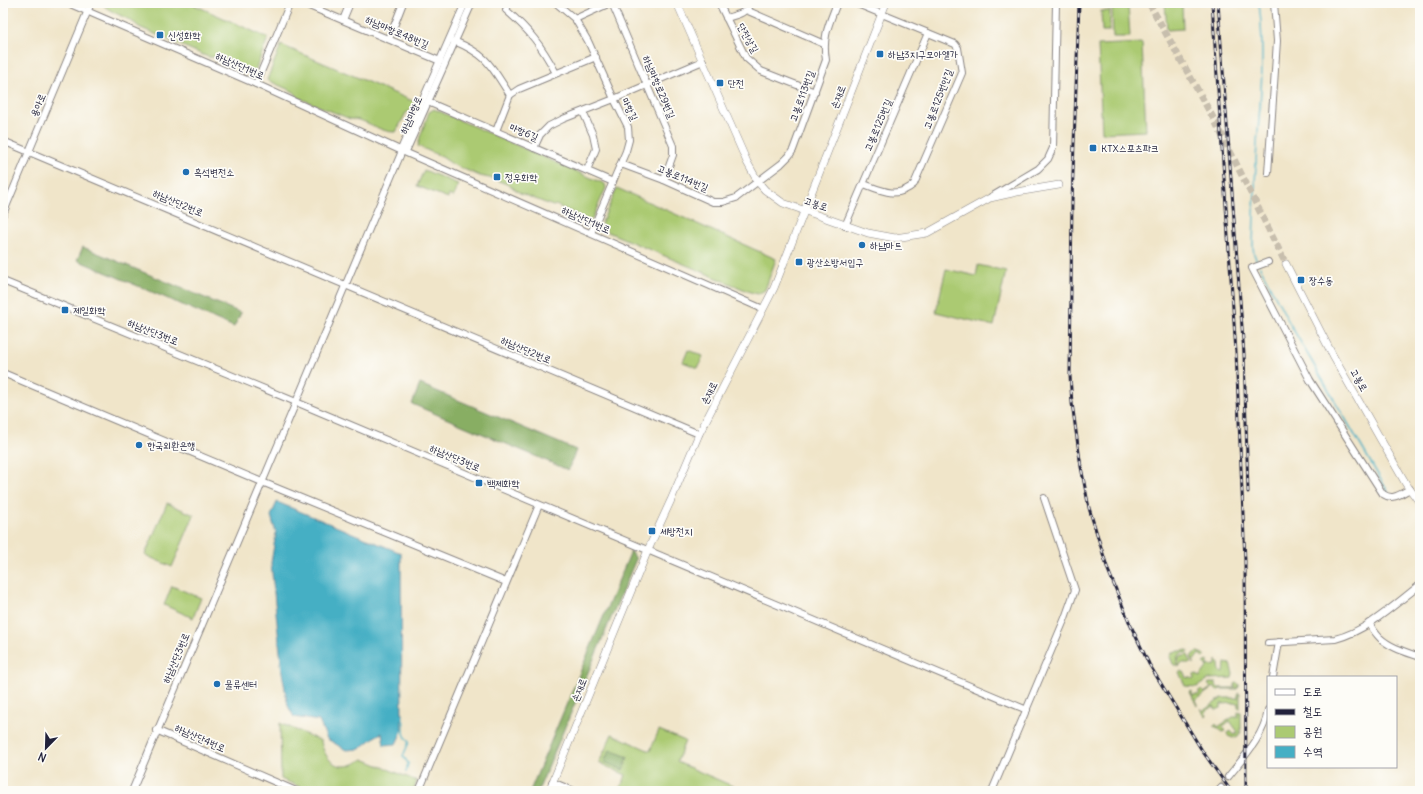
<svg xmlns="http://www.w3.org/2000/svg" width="1423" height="794" font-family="Delius,'Poor Story',sans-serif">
<rect width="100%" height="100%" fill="#fdfcf7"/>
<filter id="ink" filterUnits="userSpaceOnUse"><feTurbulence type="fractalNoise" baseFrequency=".025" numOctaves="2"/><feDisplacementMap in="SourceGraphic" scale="8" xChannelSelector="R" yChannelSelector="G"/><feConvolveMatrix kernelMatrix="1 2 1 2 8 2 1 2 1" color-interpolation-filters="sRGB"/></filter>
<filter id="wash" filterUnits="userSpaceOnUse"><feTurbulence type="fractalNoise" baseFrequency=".012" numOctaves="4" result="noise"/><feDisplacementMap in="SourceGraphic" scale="16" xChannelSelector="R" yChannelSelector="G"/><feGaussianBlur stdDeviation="0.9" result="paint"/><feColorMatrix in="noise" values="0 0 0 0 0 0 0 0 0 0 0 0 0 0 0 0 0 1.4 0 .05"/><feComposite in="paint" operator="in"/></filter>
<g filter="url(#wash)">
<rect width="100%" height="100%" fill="#f0e5c9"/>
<g fill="#abca72" stroke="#667656">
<path d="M 105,3 L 190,3 L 268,38 L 255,71 L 249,73 L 217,57 L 208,57 L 139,27 C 129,17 115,15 104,6 Z"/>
<path d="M 1165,3 L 1182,3 L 1183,29 L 1167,30 Z"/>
<path d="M 1128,4 L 1130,37 L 1113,37 L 1112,5 Z"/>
<path d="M 1101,11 L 1110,11 L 1110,31 L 1102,31 Z"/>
<path d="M 1142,43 L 1146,131 L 1102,133 L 1098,45 Z"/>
<path d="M 281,45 L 415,102 L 411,110 L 406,113 L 396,132 C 379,133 366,118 350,119 L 299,98 L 294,92 L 267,80 Z"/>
<path d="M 434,109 L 605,184 L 606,188 L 592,219 L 588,220 L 556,205 L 553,206 L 520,193 L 509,185 L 494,179 L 480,176 L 452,164 L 442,157 L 418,146 L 420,137 L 429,112 Z"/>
<path d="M 424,170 L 458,184 L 453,197 L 449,195 L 448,198 L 417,186 Z"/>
<path d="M 617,188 L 776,259 L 765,290 L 758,294 L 750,292 L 608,232 L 602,227 L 601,224 Z"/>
<path d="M 978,265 L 1006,271 L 994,326 L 936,312 L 946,269 L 976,276 Z"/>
<path d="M 688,350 L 703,356 L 698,368 L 683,362 Z"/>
<path d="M 167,503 L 194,515 L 172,567 L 145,555 Z"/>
<path d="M 172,586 L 201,598 L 193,618 L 164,605 Z"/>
<path d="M 1188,650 L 1187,653 L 1182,653 L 1178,656 L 1176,666 L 1173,664 L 1170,657 L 1172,652 Z"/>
<path d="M 1198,652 L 1203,654 L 1205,656 L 1203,657 L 1199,654 L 1193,662 L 1194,664 L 1191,657 L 1194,653 Z"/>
<path d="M 1188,655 L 1191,663 L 1181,663 L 1179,667 L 1178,666 L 1179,657 Z"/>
<path d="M 1216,660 L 1219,664 L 1220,672 L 1224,673 L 1225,663 L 1230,664 L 1233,674 L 1232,678 L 1209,679 L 1197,687 L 1185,686 L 1179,672 L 1180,671 L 1185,673 L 1185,677 L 1194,679 L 1194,675 L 1196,674 L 1200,677 L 1208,666 L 1203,663 L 1208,661 L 1208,666 L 1216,665 Z"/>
<path d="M 1209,683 L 1216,683 L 1217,688 L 1235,688 L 1235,684 L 1237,683 L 1239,684 L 1239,687 L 1237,689 L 1220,689 L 1217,691 L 1214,687 L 1196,700 L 1198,704 L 1197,706 L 1190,692 L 1192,691 L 1192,695 L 1199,695 L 1199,691 L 1201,690 L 1204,693 L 1211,688 L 1208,684 Z"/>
<path d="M 1238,693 L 1240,694 L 1240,709 L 1238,708 L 1238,703 L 1221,704 L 1221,708 L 1216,710 L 1214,706 L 1205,712 L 1207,716 L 1206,717 L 1200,709 L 1201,708 L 1203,711 L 1222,698 L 1238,698 Z"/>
<path d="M 1238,712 L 1241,713 L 1241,732 L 1238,736 L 1233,738 L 1228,736 L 1228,733 L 1231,731 L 1234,735 L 1238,732 L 1230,721 L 1222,727 L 1225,731 L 1222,732 L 1214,726 L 1216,724 L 1218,727 L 1233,717 L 1238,717 Z"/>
<path d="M 280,723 L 321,741 C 323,753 331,767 345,766 C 351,766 358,762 363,759 L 417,781 L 413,791 L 310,791 L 281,779 Z"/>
<path d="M 659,730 L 685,741 L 677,762 L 744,791 L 619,791 L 626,775 L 599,763 L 612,734 L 650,751 Z"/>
</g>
<g fill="#88ae64" stroke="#556850">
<path d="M 83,247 L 241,313 L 234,327 L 77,260 Z"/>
<path d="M 420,384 L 576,450 L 568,470 L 412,404 Z"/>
<path d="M 631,551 L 636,559 L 538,791 L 530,791 Z"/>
<path d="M 610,750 L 628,757 L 623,770 L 604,762 Z"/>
</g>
<path fill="#45afc4" stroke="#346880" d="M 277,502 L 401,553 L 402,731 L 396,744 L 384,745 L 382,733 L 376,736 L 360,749 L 346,750 L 327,739 L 319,721 L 294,717 L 288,706 L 282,672 L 271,563 L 276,533 L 271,516 Z"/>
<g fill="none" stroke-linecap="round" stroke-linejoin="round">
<g stroke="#45afc4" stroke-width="1.5">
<path d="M 1258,264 L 1254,254 L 1253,247 C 1254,213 1255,178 1257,143 C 1261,97 1265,50 1259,3"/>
<path d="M 1260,267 L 1290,324 L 1388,492"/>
<path d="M 401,715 C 408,726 399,731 409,742 L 403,756 L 408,763 L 406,772"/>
</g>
</g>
</g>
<g filter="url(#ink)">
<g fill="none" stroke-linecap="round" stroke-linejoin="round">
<path stroke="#c7bead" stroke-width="6" stroke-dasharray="6 3" stroke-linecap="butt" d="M 1221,788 L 1228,777"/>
<path stroke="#c7bead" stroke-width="7" stroke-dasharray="7 3.5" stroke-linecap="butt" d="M 1149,3 L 1216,123 L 1286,264"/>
<defs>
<g id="minor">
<path d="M 68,3 L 256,84 L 402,151 L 763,309"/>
<path d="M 302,3 L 440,61"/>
<path d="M 509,3 L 506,10 C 530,31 541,45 556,73"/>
<path d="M 556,3 L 575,19 L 588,41 L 614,99 L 628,127 L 629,140 L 626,151 L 591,233"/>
<path d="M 612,3 L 673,146 L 673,155 L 664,180"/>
<path d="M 719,3 L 746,58 L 761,71 L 815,92"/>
<path d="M 855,3 L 955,44 L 958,48 L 962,73 L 914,184 C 897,199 882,191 864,184"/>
<path d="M 746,10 L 824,44"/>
<path d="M 726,18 C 736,15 746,14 750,3"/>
<path d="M 575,19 L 610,3"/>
<path d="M 343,20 L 350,3"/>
<path d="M 389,39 L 403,3"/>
<path d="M 454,41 C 488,55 491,66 510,95"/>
<path d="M 256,84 L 290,3"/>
<path d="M 428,102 L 613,182"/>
<path d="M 583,112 L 593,135 L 596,149 L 587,170"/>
<path d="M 496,131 L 510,95 L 519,89 L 596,57"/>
<path d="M 3,141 L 699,434"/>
<path d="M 534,148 L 540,135 L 549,126 L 563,119 L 614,99 L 703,61"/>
<path d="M 402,151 L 407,149 L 472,3"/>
<path d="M 621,164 L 664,180 L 713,202 L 723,202 L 736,198 L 781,164 L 789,156 L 793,150 L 826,60 C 822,37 829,24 837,3"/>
<path d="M 1268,173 L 1277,41 L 1274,3"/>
<path d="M 991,197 L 1038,169 L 1048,159 L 1053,148 L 1056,3"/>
<path d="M 3,214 L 91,3"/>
<path d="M 845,226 L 928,33"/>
<path d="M 1268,262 L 1252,268 L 1310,380 L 1383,494 C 1393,501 1400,494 1410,489"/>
<path d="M 3,281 L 296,402 L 1027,710"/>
<path d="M 3,373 L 262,482 L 506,582"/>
<path d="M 1369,623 C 1372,628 1376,634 1380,638 C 1391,648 1406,652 1420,657"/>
<path d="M 1268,643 L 1335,639 C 1367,631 1394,605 1420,585"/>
<path d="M 1273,677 L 1279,642"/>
<path d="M 156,730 L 296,791"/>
<path d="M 1228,777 C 1244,757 1264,736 1268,710"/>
<path d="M 552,782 L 574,791"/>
<path d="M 132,791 L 402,151 L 402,147 L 465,3"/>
<path d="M 419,791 L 539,505"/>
<path d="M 992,791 L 1065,618 L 1075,590 L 1044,498"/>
<path d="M 1218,791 L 1221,788"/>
</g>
<g id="major">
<path d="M 677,3 L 747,162 L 758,182 L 765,190 L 783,203 L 868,233 L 895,238 L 927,233 L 990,198 L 1017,192 L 1059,185"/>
<path d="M 1286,264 L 1333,356 L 1406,484 L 1420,503"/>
<path d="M 549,791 L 648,550 L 671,500 L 699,434 L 774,288 L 886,3"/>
</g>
</defs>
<use href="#minor" stroke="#898482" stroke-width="8"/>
<use href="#major" stroke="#898482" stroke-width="8"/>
<use href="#minor" stroke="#fff" stroke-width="6"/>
<use href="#major" stroke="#fff" stroke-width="7"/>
<defs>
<g id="rail">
<path d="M 1079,3 L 1072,201 L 1070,376 L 1072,403 L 1081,467 L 1089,508 L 1108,570 L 1130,624 L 1149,664 L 1203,752 L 1231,791"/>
<path d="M 1212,3 L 1236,352 L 1245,561 L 1246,791"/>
<path d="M 1218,3 L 1244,354 L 1248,492"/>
</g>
</defs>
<use href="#rail" stroke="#22223b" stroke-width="3"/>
<use href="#rail" stroke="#fdfcf7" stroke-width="1.5" stroke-dasharray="4.5" stroke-linecap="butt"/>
</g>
</g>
<g fill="#1f6fb2" stroke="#fdfcf7" stroke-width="1.5">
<rect x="156" y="31" width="8" height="8" rx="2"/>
<rect x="876" y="50" width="8" height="8" rx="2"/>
<rect x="716" y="79" width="8" height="8" rx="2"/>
<rect x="1089" y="144" width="8" height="8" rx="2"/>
<circle cx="186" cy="172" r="4"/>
<rect x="493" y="173" width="8" height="8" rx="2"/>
<circle cx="862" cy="245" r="4"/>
<rect x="795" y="258" width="8" height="8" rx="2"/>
<rect x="1297" y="276" width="8" height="8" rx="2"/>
<rect x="61" y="306" width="8" height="8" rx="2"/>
<circle cx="139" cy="445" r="4"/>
<rect x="475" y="479" width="8" height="8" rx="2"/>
<rect x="648" y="527" width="8" height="8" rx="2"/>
<circle cx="217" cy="684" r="4"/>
</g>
<g text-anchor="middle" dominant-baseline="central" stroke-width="3.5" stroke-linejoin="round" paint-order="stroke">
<g font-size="10" fill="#22223b" stroke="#fdfcf7">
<text transform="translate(397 32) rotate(23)">하남마항로48번길</text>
<text transform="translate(748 38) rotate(60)">단전상길</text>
<text transform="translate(240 66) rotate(24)">하남산단1번로</text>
<text transform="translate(659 87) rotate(67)">하남마항로29번길</text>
<text transform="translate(802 96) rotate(-70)">고봉로113번길</text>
<text transform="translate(838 97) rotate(-68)">손재로</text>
<text transform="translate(938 99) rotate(-69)">고봉로125번안길</text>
<text transform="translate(38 105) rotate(-67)">용아로</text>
<text transform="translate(630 109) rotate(64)">마항길</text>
<text transform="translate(411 115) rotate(-66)">하남마항로</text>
<text transform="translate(878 125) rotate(-67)">고봉로125번길</text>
<text transform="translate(524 132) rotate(23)">마항6길</text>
<text transform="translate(683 178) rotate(23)">고봉로114번길</text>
<text transform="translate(178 203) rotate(23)">하남산단2번로</text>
<text transform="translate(816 204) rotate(18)">고봉로</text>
<text transform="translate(586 220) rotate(24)">하남산단1번로</text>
<text transform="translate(153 332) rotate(22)">하남산단3번로</text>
<text transform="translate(526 350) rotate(23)">하남산단2번로</text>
<text transform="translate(1359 380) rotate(61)">고봉로</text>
<text transform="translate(709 393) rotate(-63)">손재로</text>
<text transform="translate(455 458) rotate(23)">하남산단3번로</text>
<text transform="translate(176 658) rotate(-67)">하남산단3번로</text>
<text transform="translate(579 690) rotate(-68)">손재로</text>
<text transform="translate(200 738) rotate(24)">하남산단4번로</text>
</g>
<g font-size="10" fill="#22223b" stroke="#fdfcf7" text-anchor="start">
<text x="168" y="35">신성화학</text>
<text x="888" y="54">하남3지구모아엘가</text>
<text x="728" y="83">단전</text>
<text x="1101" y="148">KTX스포츠파크</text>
<text x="194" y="172">흑석변전소</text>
<text x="505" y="177">정우화학</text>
<text x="870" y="245">하남마트</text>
<text x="807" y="262">광산소방서입구</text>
<text x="1309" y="280">장수동</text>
<text x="73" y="310">제일화학</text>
<text x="147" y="445">한국외환은행</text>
<text x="487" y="483">백제화학</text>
<text x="660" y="531">세방전지</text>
<text x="225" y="684">물류센터</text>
</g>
</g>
<rect width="1423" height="794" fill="none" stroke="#fdfcf7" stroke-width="16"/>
<rect x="1267" y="676" width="130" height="92" fill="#fdfcf7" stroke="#a5a5ac"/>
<rect x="1275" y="689" width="20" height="6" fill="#ffffff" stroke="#a5a5ac"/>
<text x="1303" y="696" font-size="12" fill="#22223b">도로</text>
<rect x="1275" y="709" width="20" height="6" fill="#22223b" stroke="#a5a5ac"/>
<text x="1303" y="716" font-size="12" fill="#22223b">철도</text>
<rect x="1275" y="726" width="20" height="12" fill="#abca72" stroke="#a5a5ac"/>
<text x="1303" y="736" font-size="12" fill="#22223b">공원</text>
<rect x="1275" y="746" width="20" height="12" fill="#45afc4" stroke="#a5a5ac"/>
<text x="1303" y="756" font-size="12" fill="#22223b">수역</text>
<g transform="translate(46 748) rotate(203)" stroke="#fdfcf7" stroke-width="3" paint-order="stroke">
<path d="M0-3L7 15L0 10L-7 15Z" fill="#22223b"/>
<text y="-6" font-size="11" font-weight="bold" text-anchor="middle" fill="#22223b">N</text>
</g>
</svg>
